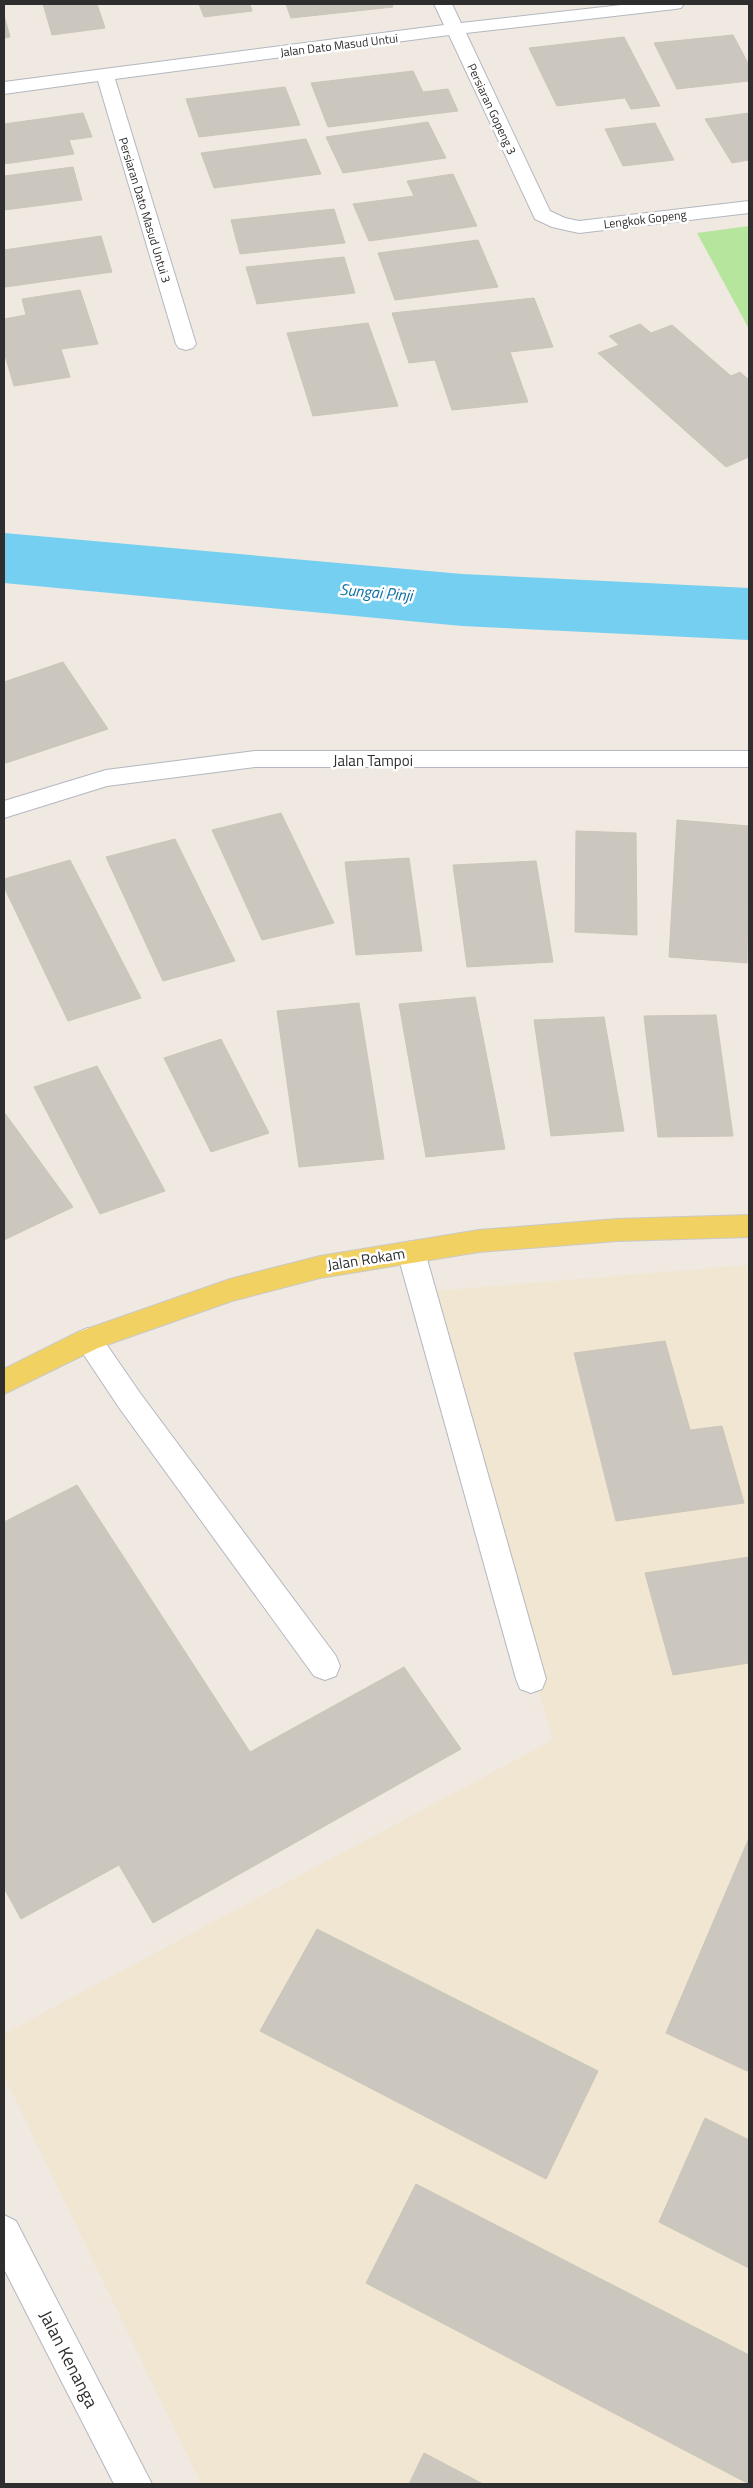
<svg xmlns="http://www.w3.org/2000/svg" width="753" height="2488" font-family="'Titillium Web',sans-serif">
<rect width="100%" height="100%" fill="#efe9e1"/>
<path fill="#f0e6d1" d="M 749,1265 L 749,2484 L 201,2484 L 4,2076 L 4,2034 L 553,1740 L 422,1292 Z"/>
<path fill="#b6e59e" d="M 749,226 L 749,329 L 697,233 Z"/>
<g fill="none" stroke-linecap="round" stroke-linejoin="round">
<path fill="#75cff0" fill-rule="evenodd" d="M 4,533 L 462,574 L 749,588 L 749,640 L 462,626 L 4,583 Z"/>
</g>
<g fill="#cbc7bf" stroke="#cbc5ba">
<path d="M 43,4 L 97,4 L 105,28 L 52,35 Z"/>
<path d="M 199,4 L 250,4 L 252,11 L 204,17 Z"/>
<path d="M 286,4 L 392,4 L 393,7 L 291,18 Z"/>
<path d="M 4,15 L 10,37 L 4,38 Z"/>
<path d="M 733,35 L 749,65 L 749,81 L 677,89 L 654,43 Z"/>
<path d="M 624,37 L 660,106 L 631,109 L 625,98 L 557,106 L 529,48 Z"/>
<path d="M 413,71 L 423,92 L 448,89 L 458,111 L 328,127 L 311,83 Z"/>
<path d="M 285,87 L 300,125 L 199,137 L 186,99 Z"/>
<path d="M 83,113 L 92,137 L 69,140 L 74,154 L 4,164 L 4,124 Z"/>
<path d="M 749,113 L 749,160 L 732,163 L 705,119 Z"/>
<path d="M 428,122 L 446,158 L 343,173 L 326,137 Z"/>
<path d="M 655,123 L 674,160 L 623,166 L 605,129 Z"/>
<path d="M 306,139 L 321,174 L 214,188 L 201,153 Z"/>
<path d="M 73,167 L 82,200 L 4,210 L 4,176 Z"/>
<path d="M 453,174 L 477,226 L 369,241 L 353,204 L 414,196 L 407,181 Z"/>
<path d="M 334,209 L 345,243 L 240,254 L 231,220 Z"/>
<path d="M 101,236 L 112,272 L 5,287 L 4,250 Z"/>
<path d="M 478,240 L 498,287 L 395,300 L 378,253 Z"/>
<path d="M 344,257 L 355,293 L 257,304 L 246,267 Z"/>
<path d="M 80,290 L 98,344 L 61,349 L 70,377 L 14,386 L 4,352 L 4,319 L 26,315 L 22,299 Z"/>
<path d="M 534,298 L 553,347 L 510,352 L 528,402 L 452,410 L 435,360 L 409,363 L 392,313 Z"/>
<path d="M 368,323 L 398,406 L 313,416 L 287,333 Z"/>
<path d="M 640,324 L 651,333 L 672,325 L 731,376 L 740,372 L 749,380 L 749,457 L 726,467 L 598,353 L 619,345 L 609,336 Z"/>
<path d="M 63,662 L 108,729 L 6,763 L 4,760 L 4,682 Z"/>
<path d="M 281,813 L 334,923 L 262,940 L 212,830 Z"/>
<path d="M 677,820 L 749,826 L 747,963 L 669,957 Z"/>
<path d="M 576,831 L 636,833 L 637,935 L 575,932 Z"/>
<path d="M 175,839 L 235,961 L 163,981 L 106,857 Z"/>
<path d="M 409,858 L 422,951 L 356,955 L 345,862 Z"/>
<path d="M 70,860 L 141,998 L 68,1021 L 4,887 L 4,879 Z"/>
<path d="M 536,861 L 553,962 L 467,967 L 453,865 Z"/>
<path d="M 475,997 L 505,1149 L 426,1157 L 399,1004 Z"/>
<path d="M 359,1003 L 384,1159 L 299,1167 L 277,1011 Z"/>
<path d="M 716,1015 L 733,1136 L 658,1137 L 644,1016 Z"/>
<path d="M 604,1017 L 624,1131 L 551,1136 L 534,1020 Z"/>
<path d="M 221,1039 L 269,1133 L 211,1152 L 164,1058 Z"/>
<path d="M 97,1066 L 165,1191 L 100,1214 L 34,1087 Z"/>
<path d="M 4,1112 L 73,1207 L 4,1240 Z"/>
<path d="M 665,1341 L 690,1430 L 722,1426 L 744,1503 L 616,1521 L 574,1353 Z"/>
<path d="M 77,1485 L 250,1752 L 404,1667 L 461,1749 L 153,1923 L 119,1865 L 21,1919 L 4,1888 L 4,1522 Z"/>
<path d="M 749,1557 L 749,1663 L 673,1675 L 645,1573 Z"/>
<path d="M 749,1838 L 749,2066 L 747,2071 L 666,2033 Z"/>
<path d="M 317,1929 L 598,2071 L 546,2179 L 260,2031 Z"/>
<path d="M 705,2118 L 749,2140 L 749,2268 L 659,2222 Z"/>
<path d="M 416,2184 L 749,2355 L 749,2484 L 366,2283 Z"/>
<path d="M 424,2453 L 483,2484 L 409,2484 Z"/>
</g>
<g fill="none" stroke-linecap="round" stroke-linejoin="round">
<defs>
<g id="minor">
<path d="M 434,4 L 452,4 L 461,23 L 630,4 L 684,4 L 681,8 L 675,9 L 466,33 L 550,211 L 565,218 L 579,221 L 749,201 L 749,213 L 579,233 L 552,227 L 535,219 L 449,35 L 115,79 L 196,344 L 193,348 L 186,350 L 179,348 L 176,344 L 98,81 L 4,94 L 4,82 L 444,25 Z"/>
<path d="M 255,751 L 749,751 L 749,767 L 255,767 L 107,786 L 4,818 L 4,801 L 106,770 Z"/>
<path d="M 411,1241 L 421,1244 L 425,1252 L 546,1679 L 542,1689 L 531,1693 L 520,1689 L 516,1679 L 397,1252 L 401,1244 Z"/>
<path d="M 88,1328 L 98,1332 L 140,1393 L 336,1656 L 340,1666 L 336,1676 L 325,1680 L 314,1676 L 120,1409 L 74,1340 L 78,1332 Z"/>
<path d="M 4,2215 L 16,2221 L 152,2484 L 114,2484 L 4,2269 Z"/>
</g>
<path id="major" d="M 749,1215 L 749,1237 L 617,1241 L 479,1252 L 320,1278 L 232,1301 L 98,1348 L 4,1394 L 4,1369 L 78,1332 L 230,1279 L 320,1256 L 479,1230 L 617,1219 Z"/>
</defs>
<use href="#minor" stroke="#b4b7c1" stroke-width="2"/>
<use href="#major" stroke="#c9c9c9" stroke-width="2"/>
<use href="#minor" fill="#fff" fill-rule="evenodd"/>
<use href="#major" fill="#f2d163" fill-rule="evenodd"/>
</g>
<g text-anchor="middle" dominant-baseline="central" stroke-width="5" stroke-linejoin="round" paint-order="stroke">
<g font-size="12" fill="#2e2e2e" stroke="#fff">
<text transform="translate(339 45) rotate(-7)">Jalan Dato Masud Untui</text>
<text transform="translate(492 109) rotate(65)">Persiaran Gopeng 3</text>
<text transform="translate(145 210) rotate(73)">Persiaran Dato Masud Untui 3</text>
<text transform="translate(645 219) rotate(-7)">Lengkok Gopeng</text>
</g>
<g font-size="15" fill="#2e2e2e" stroke="#fff">
<text x="373" y="760">Jalan Tampoi</text>
<text transform="translate(366 1259) rotate(-9)">Jalan Rokam</text>
</g>
<g font-size="16" font-style="italic" fill="#0d6fa3" stroke="#fff">
<text transform="translate(376 592) rotate(5)">Sungai Pinji</text>
</g>
<g font-size="18" fill="#2e2e2e" stroke="#fff">
<text transform="translate(69 2359) rotate(63)">Jalan Kenanga</text>
</g>
</g>
<rect width="753" height="2488" fill="none" stroke="#2e2e2e" stroke-width="10"/>
</svg>
